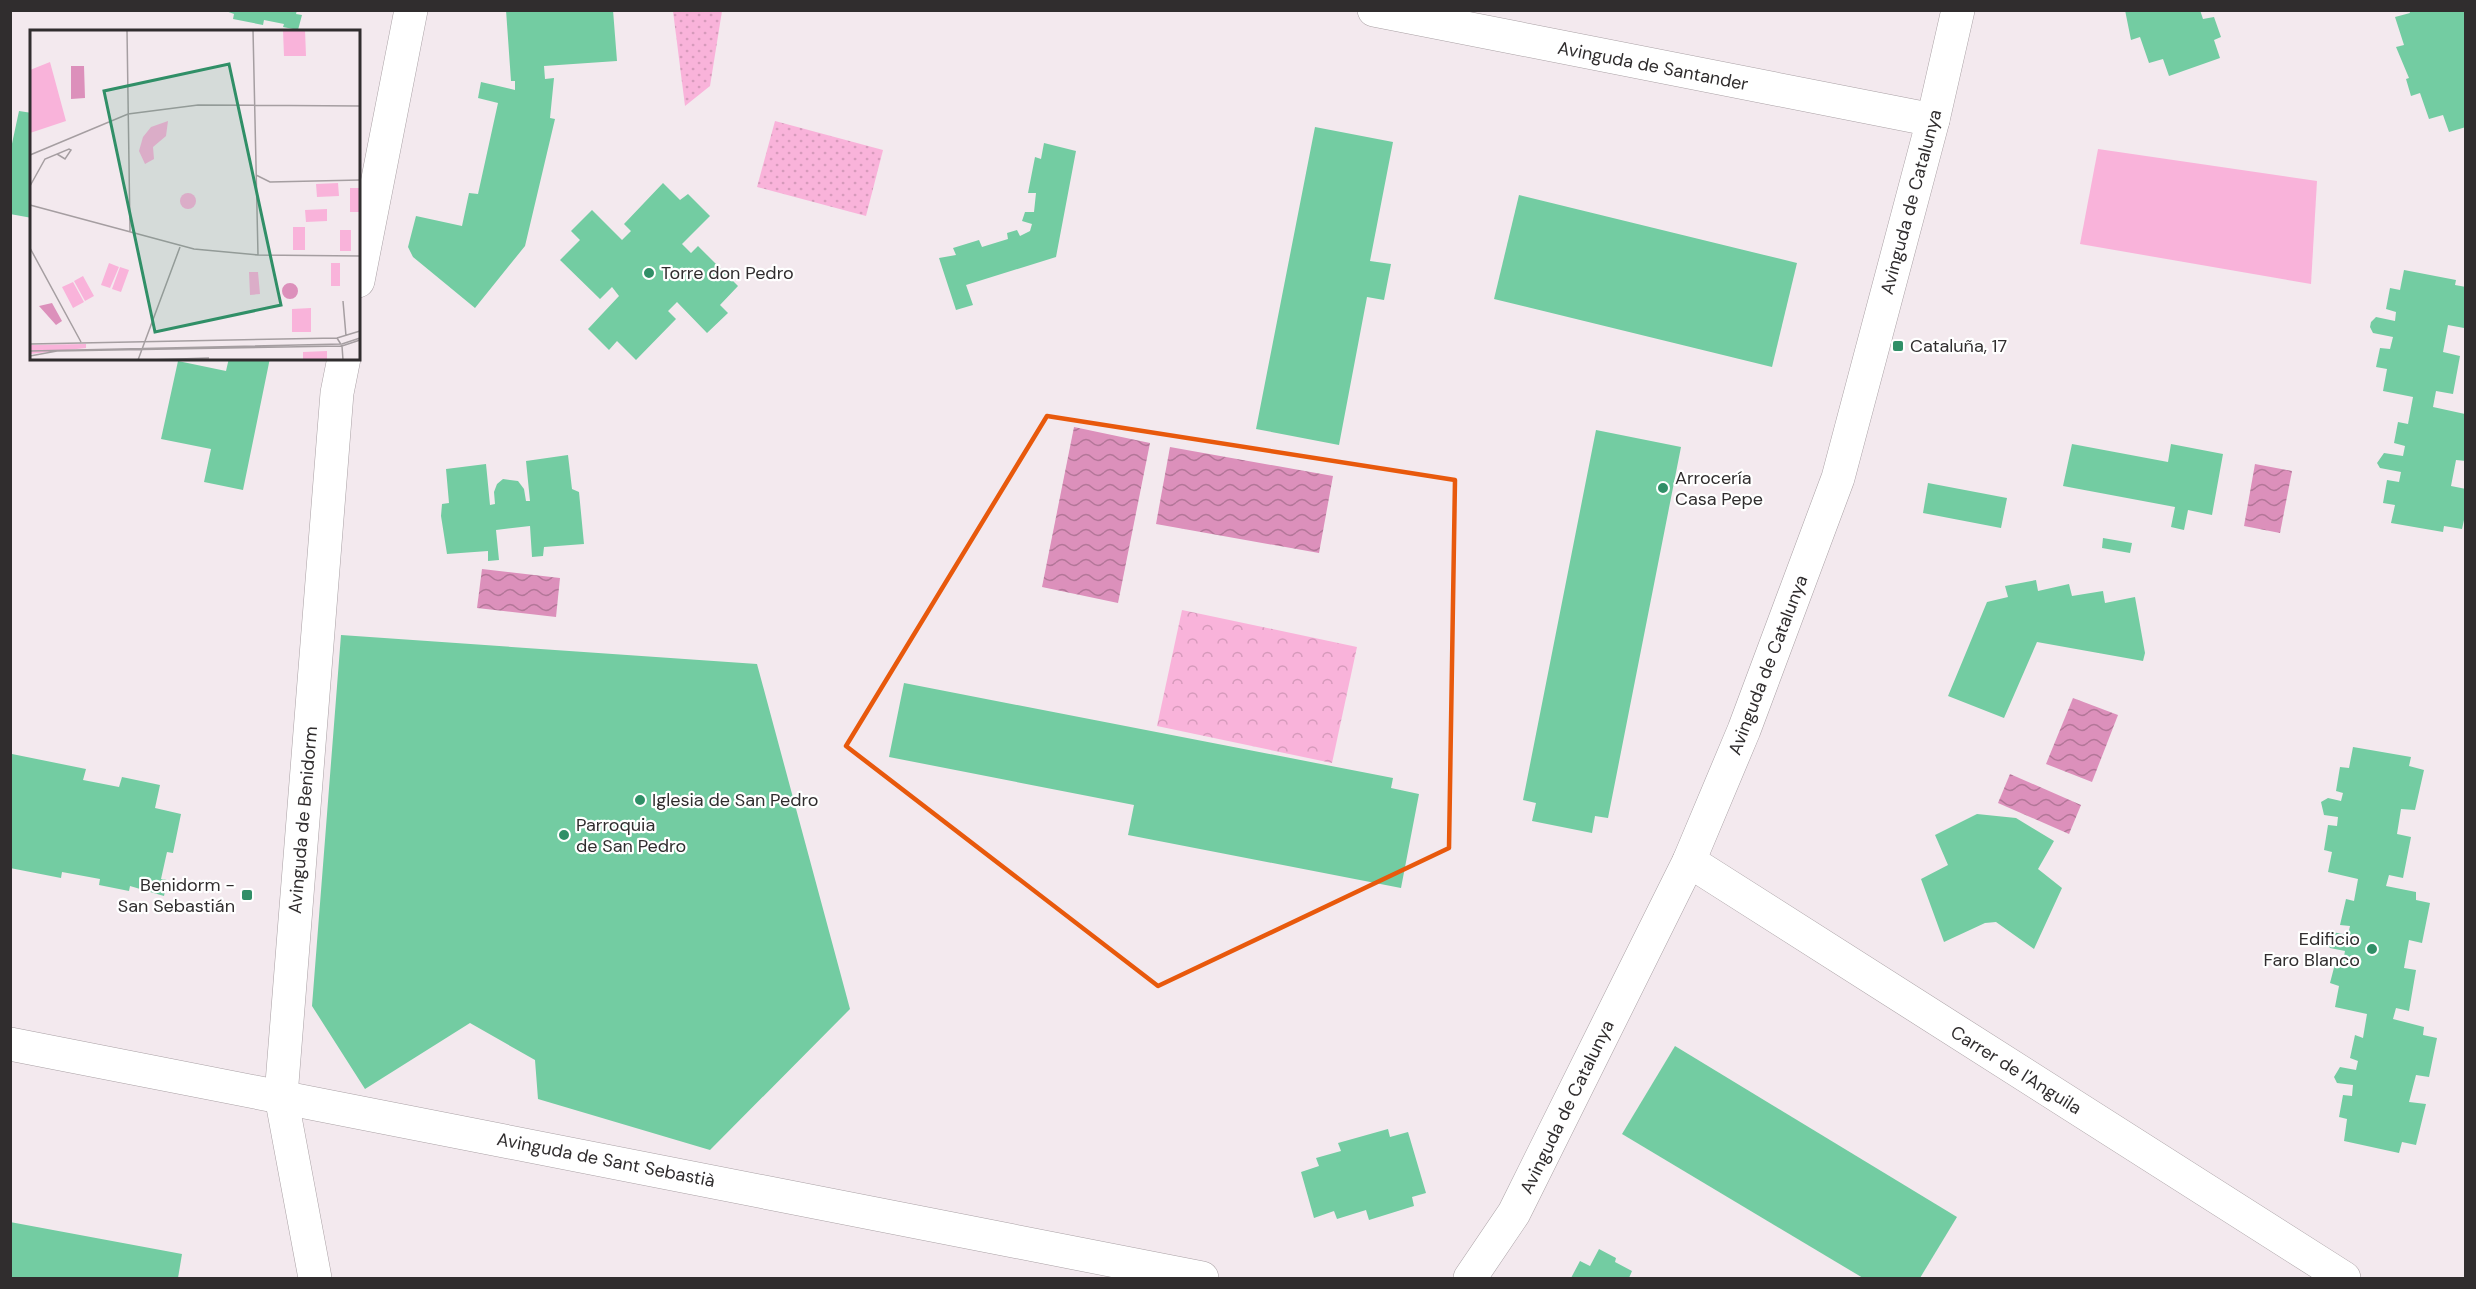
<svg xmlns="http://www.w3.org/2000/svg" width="2476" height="1289" font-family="'DM Sans',sans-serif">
<defs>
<pattern id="grass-dots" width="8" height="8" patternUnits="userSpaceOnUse" patternTransform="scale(1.5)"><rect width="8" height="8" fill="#f9b3da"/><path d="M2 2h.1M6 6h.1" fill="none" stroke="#d69abb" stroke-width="1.8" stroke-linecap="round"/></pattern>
<pattern id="park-crowns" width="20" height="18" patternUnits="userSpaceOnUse" patternTransform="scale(1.5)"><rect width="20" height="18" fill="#f9b3da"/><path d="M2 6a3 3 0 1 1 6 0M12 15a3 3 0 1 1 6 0" fill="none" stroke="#d69abb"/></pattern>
<pattern id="water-waves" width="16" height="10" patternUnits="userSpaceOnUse" patternTransform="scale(1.5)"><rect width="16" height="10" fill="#dc90bb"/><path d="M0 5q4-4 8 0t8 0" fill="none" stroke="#b37698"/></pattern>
</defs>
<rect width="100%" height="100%" fill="#f3e9ee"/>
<g fill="url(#grass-dots)">
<path d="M 673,11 L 722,11 L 710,86 L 685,106 Z"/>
<path d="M 775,121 L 883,150 L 866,216 L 757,187 Z"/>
</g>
<path fill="url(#park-crowns)" d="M 1182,610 L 1357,647 L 1332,763 L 1157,726 Z"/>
<path fill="#f9b3da" d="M 2098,149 L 2317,181 L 2311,284 L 2080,244 Z"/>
<g fill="url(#water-waves)">
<path d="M 1074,427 L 1150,443 L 1118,603 L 1042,587 Z"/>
<path d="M 1170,447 L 1333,476 L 1319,553 L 1156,524 Z"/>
<path d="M 2255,464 L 2292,471 L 2280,533 L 2244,526 Z"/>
<path d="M 482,569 L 560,578 L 556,617 L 477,608 Z"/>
<path d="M 2073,698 L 2118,715 L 2092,782 L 2046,764 Z"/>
<path d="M 2010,774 L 2081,805 L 2069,834 L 1998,803 Z"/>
</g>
<g fill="#73cca2">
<path d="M 223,10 L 297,10 L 296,14 L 302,15 L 298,30 L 283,27 L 284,24 L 264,20 L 263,25 L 233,19 L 234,14 Z"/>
<path d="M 506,10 L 613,10 L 617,61 L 544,66 L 545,79 L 554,78 L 550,118 L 555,119 L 525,246 L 475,308 L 413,257 L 408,247 L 416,216 L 462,226 L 469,193 L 478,194 L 498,103 L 478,98 L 481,82 L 515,90 L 515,81 L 511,81 Z"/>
<path d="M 2125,10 L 2200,10 L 2203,19 L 2214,17 L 2221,37 L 2214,40 L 2220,58 L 2169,76 L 2163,59 L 2149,63 L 2140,37 L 2131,40 Z"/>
<path d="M 2409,10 L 2466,10 L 2466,127 L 2449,132 L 2443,115 L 2429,119 L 2420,93 L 2411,96 L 2406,79 L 2409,78 L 2396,47 L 2404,45 L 2395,17 L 2410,13 Z"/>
<path d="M 19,111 L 32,113 L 32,218 L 10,214 L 10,153 Z"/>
<path d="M 1315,127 L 1393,142 L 1370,261 L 1391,264 L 1384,300 L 1367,297 L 1339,445 L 1256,429 Z"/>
<path d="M 1044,143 L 1076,151 L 1056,257 L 966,285 L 973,305 L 956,310 L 939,258 L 956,255 L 953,248 L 979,240 L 982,247 L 1008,239 L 1007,233 L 1017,230 L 1020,236 L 1030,231 L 1032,224 L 1022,221 L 1025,212 L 1034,212 L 1036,193 L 1028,193 L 1035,157 L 1041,159 Z"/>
<path d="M 663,183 L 680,200 L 688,194 L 710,216 L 682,244 L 691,253 L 698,246 L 738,286 L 720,305 L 728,313 L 707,333 L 677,302 L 668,311 L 676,319 L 636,360 L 617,341 L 609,350 L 588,329 L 619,296 L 612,287 L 600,299 L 560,260 L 580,240 L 571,231 L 592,210 L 622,240 L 631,231 L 624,224 Z"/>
<path d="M 1519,195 L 1797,263 L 1772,367 L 1494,299 Z"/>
<path d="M 2404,270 L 2456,280 L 2455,285 L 2466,287 L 2464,328 L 2448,325 L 2443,352 L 2460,356 L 2453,394 L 2436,391 L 2433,407 L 2465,414 L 2466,461 L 2456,460 L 2451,486 L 2466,489 L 2466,511 L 2462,529 L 2444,526 L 2443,532 L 2391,523 L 2395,505 L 2383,503 L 2387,480 L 2399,482 L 2401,472 L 2380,468 L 2377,463 L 2384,453 L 2403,456 L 2405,446 L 2394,443 L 2398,422 L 2408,424 L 2413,397 L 2383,391 L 2387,369 L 2376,367 L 2380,348 L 2390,349 L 2393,337 L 2373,333 L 2370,327 L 2371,322 L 2376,317 L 2395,321 L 2396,312 L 2386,309 L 2390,288 L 2400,290 Z"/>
<path d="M 229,358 L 270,358 L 243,490 L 204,482 L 211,449 L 161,439 L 178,361 L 226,371 Z"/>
<path d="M 1596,430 L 1681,447 L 1608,818 L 1595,816 L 1592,833 L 1532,821 L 1536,803 L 1523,800 Z"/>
<path d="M 2072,444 L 2168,462 L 2171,444 L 2223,454 L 2212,515 L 2188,510 L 2184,530 L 2171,527 L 2175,507 L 2063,486 Z"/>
<path d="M 568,455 L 572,489 L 579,492 L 584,544 L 544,547 L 543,556 L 532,557 L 530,526 L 496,530 L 499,560 L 488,561 L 488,551 L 447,554 L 441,516 L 442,504 L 449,503 L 446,469 L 486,464 L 490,505 L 495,504 L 494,492 L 497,484 L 503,479 L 518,481 L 524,489 L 526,501 L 530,501 L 526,461 Z"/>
<path d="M 1928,483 L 2007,498 L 2001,528 L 1923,513 Z"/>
<path d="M 2103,538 L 2132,543 L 2130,553 L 2102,548 Z"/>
<path d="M 2036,580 L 2038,591 L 2069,584 L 2072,596 L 2103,591 L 2105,603 L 2135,597 L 2145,653 L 2143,661 L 2037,642 L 2004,718 L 1948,696 L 1987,602 L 2008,597 L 2005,586 Z"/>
<path d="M 341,635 L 757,664 L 850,1009 L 710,1150 L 538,1099 L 535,1060 L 470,1023 L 365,1089 L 312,1006 Z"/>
<path d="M 904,683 L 1393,778 L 1391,788 L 1419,794 L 1401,888 L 1128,835 L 1134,805 L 889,757 Z"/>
<path d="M 2353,747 L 2411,757 L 2409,766 L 2424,770 L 2415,810 L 2401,809 L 2397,834 L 2411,837 L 2403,878 L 2389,875 L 2386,886 L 2416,892 L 2416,900 L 2430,903 L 2422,943 L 2409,940 L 2404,968 L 2416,970 L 2409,1011 L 2396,1008 L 2393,1019 L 2424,1027 L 2423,1035 L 2437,1038 L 2429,1077 L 2416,1075 L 2409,1102 L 2426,1104 L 2416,1145 L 2402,1142 L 2399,1153 L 2344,1141 L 2347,1119 L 2339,1117 L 2343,1095 L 2352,1096 L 2353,1085 L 2337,1083 L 2334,1077 L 2340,1067 L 2356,1070 L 2358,1061 L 2350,1058 L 2355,1035 L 2363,1038 L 2367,1014 L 2335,1007 L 2339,986 L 2330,983 L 2336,960 L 2343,961 L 2345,951 L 2330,948 L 2326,942 L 2332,932 L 2348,935 L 2350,926 L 2340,925 L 2346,899 L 2354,901 L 2358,879 L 2328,872 L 2332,852 L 2324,850 L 2328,825 L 2337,826 L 2338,817 L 2324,815 L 2321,802 L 2328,798 L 2341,801 L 2343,793 L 2336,791 L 2340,767 L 2349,768 Z"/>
<path d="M 12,754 L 86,769 L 83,780 L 119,787 L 122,777 L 160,785 L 155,808 L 181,814 L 173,853 L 167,852 L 161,879 L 167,880 L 164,896 L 130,886 L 129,891 L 99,885 L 100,879 L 62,872 L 61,878 L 10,868 Z"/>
<path d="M 1977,814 L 2016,818 L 2054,841 L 2038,869 L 2062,888 L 2034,949 L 1996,922 L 1985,923 L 1944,942 L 1921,879 L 1948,865 L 1935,835 Z"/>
<path d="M 1675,1046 L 1957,1217 L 1920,1278 L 1863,1278 L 1622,1134 Z"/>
<path d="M 1388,1129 L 1390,1137 L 1408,1132 L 1426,1193 L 1412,1197 L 1414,1206 L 1369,1220 L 1366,1210 L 1337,1219 L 1334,1211 L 1314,1218 L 1301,1172 L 1319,1166 L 1316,1158 L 1341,1151 L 1338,1143 Z"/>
<path d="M 10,1222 L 182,1254 L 178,1278 L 10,1278 Z"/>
<path d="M 1599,1249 L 1616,1258 L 1615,1262 L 1632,1271 L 1629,1278 L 1571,1278 L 1580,1261 L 1590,1266 Z"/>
</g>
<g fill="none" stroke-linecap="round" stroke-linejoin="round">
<defs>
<g id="street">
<path d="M 1374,10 L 1933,120"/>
<path d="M 358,281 L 411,10"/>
<path d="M 1689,861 L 2344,1278"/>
<path d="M 10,1044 L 1202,1278"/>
<path d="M 315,1278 L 281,1096 L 337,393 L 344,358"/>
<path d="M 1470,1278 L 1514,1213 L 1689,861 L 1744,730 L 1838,478 L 1933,120 L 1958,10"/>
</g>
</defs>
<use href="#street" stroke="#a9a0a4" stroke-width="34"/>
<use href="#street" stroke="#fff" stroke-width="33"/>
</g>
<path fill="none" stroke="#e8590c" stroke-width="4.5" stroke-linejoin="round" d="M 1047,416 L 1455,480 L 1449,848 L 1158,986 L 846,746 Z"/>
<g fill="#308f67" stroke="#fff" stroke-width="2">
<circle cx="649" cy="273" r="6"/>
<rect x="1892" y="340" width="12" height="12" rx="3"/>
<circle cx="1663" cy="488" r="6"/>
<circle cx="640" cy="800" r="6"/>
<circle cx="564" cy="835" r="6"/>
<rect x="241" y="889" width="12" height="12" rx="3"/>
<circle cx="2372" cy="949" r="6"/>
</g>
<g text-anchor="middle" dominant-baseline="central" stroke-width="4.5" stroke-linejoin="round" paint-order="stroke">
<g font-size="18" fill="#302d2e" stroke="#fff">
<text transform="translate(1653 66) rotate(11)">Avinguda de Santander</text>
<text transform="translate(1911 202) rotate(-75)">Avinguda de Catalunya</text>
<text transform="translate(1768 665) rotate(-69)">Avinguda de Catalunya</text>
<text transform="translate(303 820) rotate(-85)">Avinguda de Benidorm</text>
<text transform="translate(2016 1070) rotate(32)">Carrer de l'Anguila</text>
<text transform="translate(1567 1107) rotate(-64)">Avinguda de Catalunya</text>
<text transform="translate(606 1160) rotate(11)">Avinguda de Sant Sebastià</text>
</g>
<g font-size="18" fill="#302d2e" stroke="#fff" text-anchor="start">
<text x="661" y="273">Torre don Pedro</text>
<text x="1910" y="346">Cataluña, 17</text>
<text x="1675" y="478">Arrocería<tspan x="1675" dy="21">Casa Pepe</tspan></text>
<text x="652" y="800">Iglesia de San Pedro</text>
<text x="576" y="825">Parroquia<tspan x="576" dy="21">de San Pedro</tspan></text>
<text x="235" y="885" text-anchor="end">Benidorm -<tspan x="235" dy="21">San Sebastián</tspan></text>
<text x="2360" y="939" text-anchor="end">Edificio<tspan x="2360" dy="21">Faro Blanco</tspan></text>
</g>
</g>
<g transform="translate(30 30)">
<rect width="330" height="330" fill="#f3e9ee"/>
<path d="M 20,32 L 36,91 L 0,103 L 0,40 ZM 138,91 L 136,106 L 123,117 L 124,129 L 115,134 L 109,121 L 113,107 L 121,97 ZM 56,314 L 56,318 L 0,324 L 0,315 Z" fill="#f9b3da"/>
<path d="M150 171a8 8 0 1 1 16 0a8 8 0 1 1-16 0Z" fill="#f9b3da"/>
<path d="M 253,0 L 275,0 L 276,26 L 254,26 ZM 308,153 L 309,166 L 287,167 L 286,154 ZM 320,158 L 329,158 L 329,182 L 320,182 ZM 297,179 L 297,191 L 276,192 L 275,180 ZM 263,197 L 275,197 L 275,220 L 263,220 ZM 310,200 L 321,200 L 321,221 L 310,221 ZM 79,233 L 89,237 L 80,258 L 71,255 ZM 301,233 L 310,233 L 310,256 L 301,256 ZM 90,237 L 99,240 L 91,262 L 82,259 ZM 219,242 L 228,242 L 230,264 L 220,265 ZM 53,246 L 64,266 L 55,271 L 44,251 ZM 43,252 L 54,272 L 43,278 L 32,257 ZM 281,278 L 281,302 L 262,302 L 262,279 ZM 297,321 L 297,330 L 273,330 L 273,322 Z" fill="#f9b3da"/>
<path d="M 41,36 L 54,36 L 55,68 L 41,69 ZM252 261a8 8 0 1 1 16 0a8 8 0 1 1-16 0ZM 22,273 L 32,291 L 26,295 L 9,276 Z" fill="#dc90bb"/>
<path fill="none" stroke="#a59ea1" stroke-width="1.5" d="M 97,0 L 100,201M 223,0 L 228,225M 0,125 L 98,84 L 168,75 L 330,76M 226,145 L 240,152 L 330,150M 0,156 L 15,129 L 39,119 L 41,120 L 35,129 L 27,124M 0,175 L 164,219 L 228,225 L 330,226M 0,218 L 51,312M 313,271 L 316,306M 307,308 L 312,316 L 313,330M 0,314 L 307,308 L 330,301M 0,321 L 312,314 L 330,308M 0,326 L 27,321 L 312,316 L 330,310M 108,330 L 150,217M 119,330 L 179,328"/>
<path fill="#308f67" fill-opacity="0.15" stroke="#308f67" stroke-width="3" d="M 199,34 L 251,275 L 125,302 L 74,61 Z"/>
<rect width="330" height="330" fill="none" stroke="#302d2e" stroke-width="3"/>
</g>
<rect width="2476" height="1289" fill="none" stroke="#302d2e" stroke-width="24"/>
</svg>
